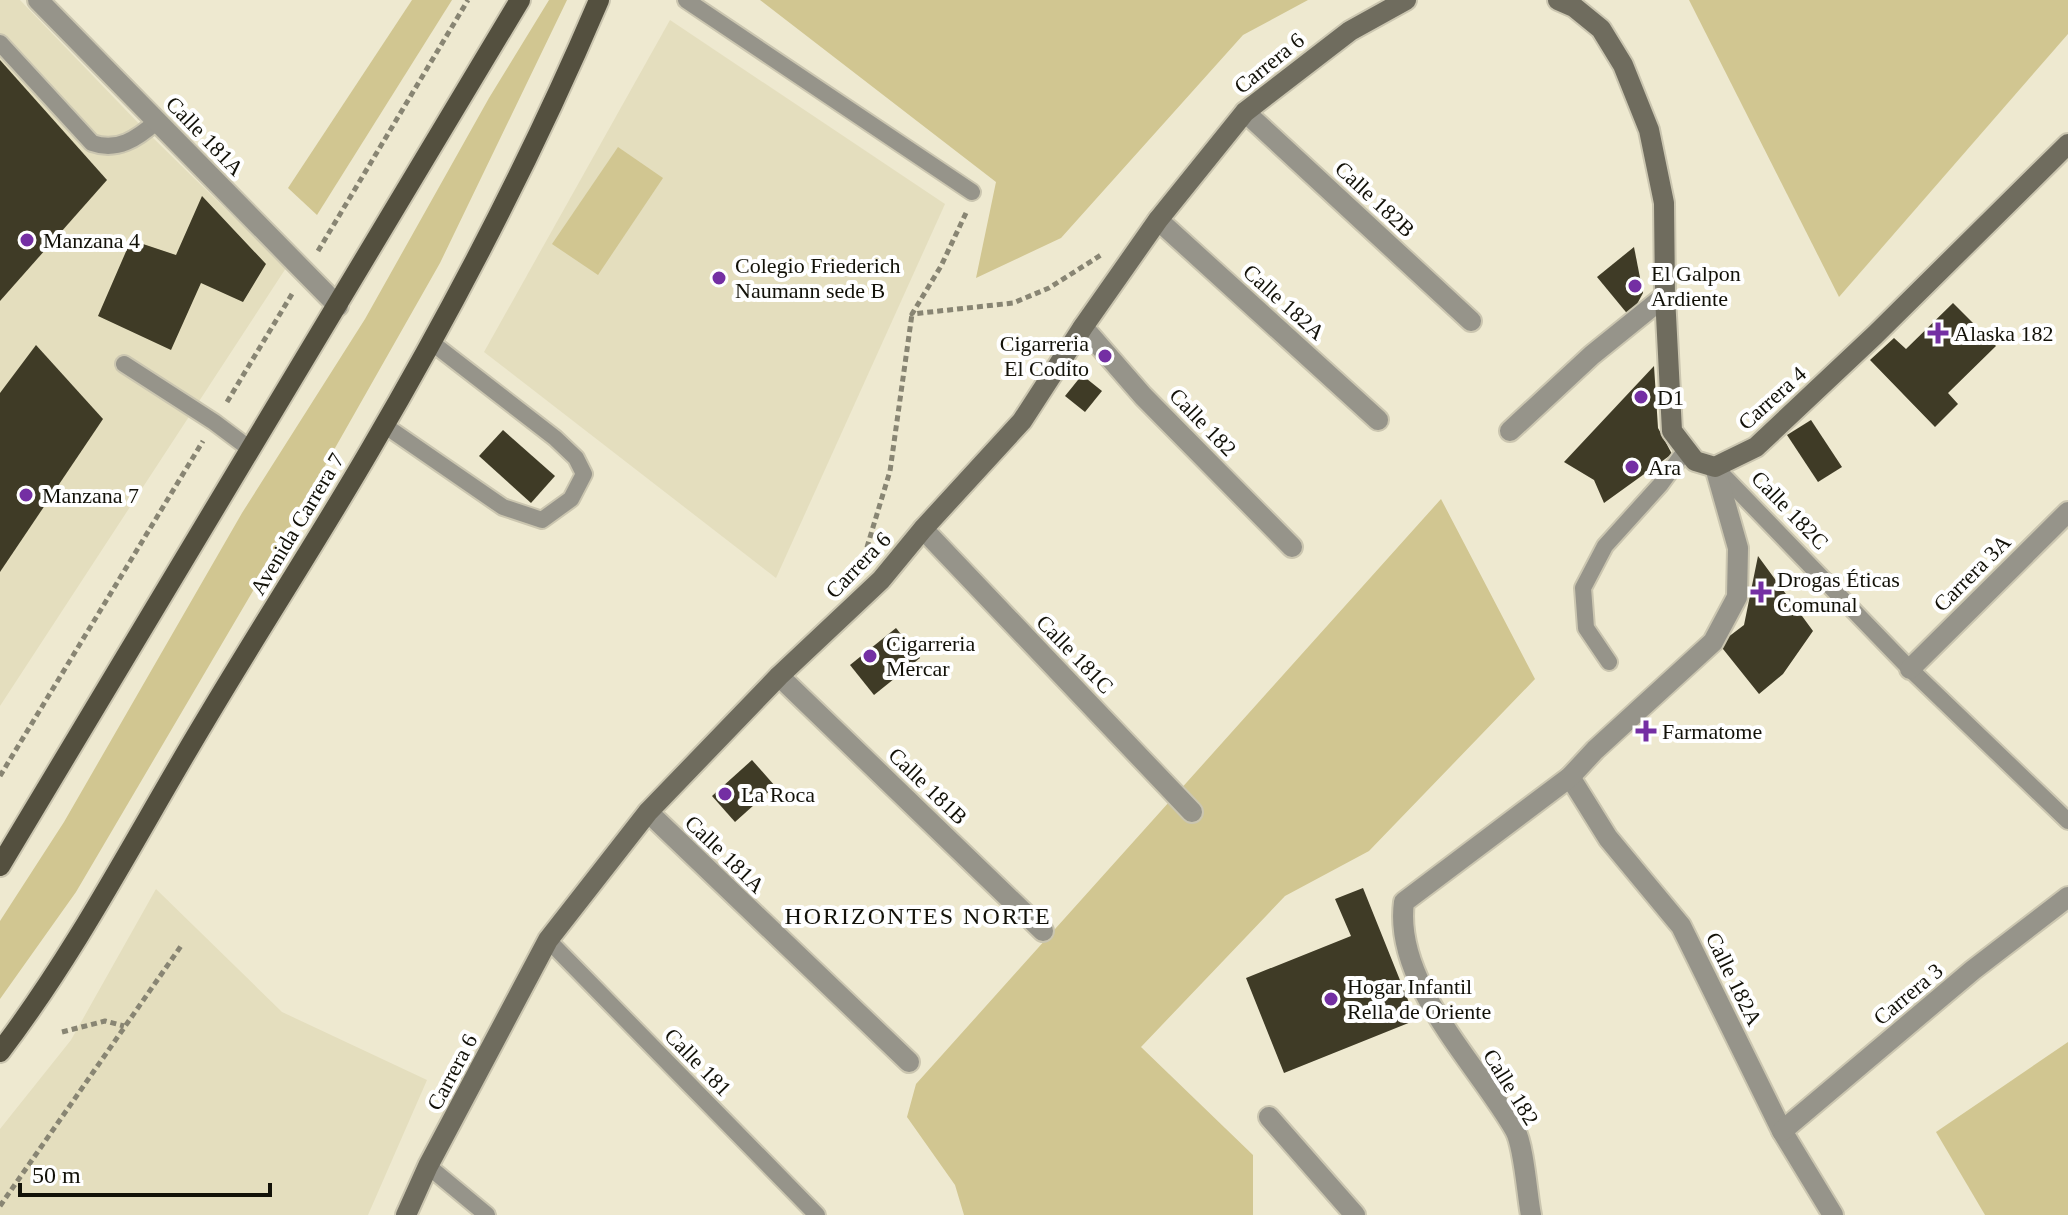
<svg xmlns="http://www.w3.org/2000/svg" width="2068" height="1215" font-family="Georgia,serif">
<rect width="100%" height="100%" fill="#eee9d0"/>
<g fill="#e4debe">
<path d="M 0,0 L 20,0 L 146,131 L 286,268 L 0,706 Z"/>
<path d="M 670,20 L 945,204 L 776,578 L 484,352 Z"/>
<path d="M 156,889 L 282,1012 L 427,1080 L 368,1215 L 0,1215 L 0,1129 L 71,1040 Z"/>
</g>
<g fill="#d1c691">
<path d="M 412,0 L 452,0 L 317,215 L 288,188 Z"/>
<path d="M 549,0 L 567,0 L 440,263 L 280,545 L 76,892 L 0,999 L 0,921 L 64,822 L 242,513 L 365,319 L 489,98 Z"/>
<path d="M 760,0 L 1308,0 L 1243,35 L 1061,238 L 976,278 L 996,182 Z"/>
<path d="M 1689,0 L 2068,0 L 2068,34 L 1839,297 Z"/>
<path d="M 618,147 L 663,178 L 598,275 L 552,244 Z"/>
<path d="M 1441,499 L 1535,679 L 1369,851 L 1285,896 L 1141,1047 L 1253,1155 L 1253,1215 L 964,1215 L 955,1185 L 907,1117 L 916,1084 Z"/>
<path d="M 2068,1042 L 2068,1215 L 1985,1215 L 1936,1132 Z"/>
</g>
<g fill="#3f3b26">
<path d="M 0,60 L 107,180 L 0,301 Z"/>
<path d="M 202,196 L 266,264 L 243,302 L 201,283 L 171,350 L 98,316 L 131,240 L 176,255 Z"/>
<path d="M 1634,247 L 1643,293 L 1630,317 L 1597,277 Z"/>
<path d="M 1953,303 L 1996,346 L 1948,393 L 1958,404 L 1935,427 L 1870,360 L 1894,338 L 1906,349 Z"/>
<path d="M 36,345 L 103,419 L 0,572 L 0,393 Z"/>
<path d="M 1654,366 L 1658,428 L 1672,454 L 1604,503 L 1594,480 L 1564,462 Z"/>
<path d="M 1082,375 L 1102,391 L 1085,412 L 1065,396 Z"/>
<path d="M 1811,420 L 1842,467 L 1818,482 L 1787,435 Z"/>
<path d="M 503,430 L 555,476 L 531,503 L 479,456 Z"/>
<path d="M 1758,556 L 1813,631 L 1783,674 L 1759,694 L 1719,644 L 1744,625 Z"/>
<path d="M 896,628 L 920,658 L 874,695 L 850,665 Z"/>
<path d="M 752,760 L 775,786 L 735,822 L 712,796 Z"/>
<path d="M 1363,888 L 1416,1020 L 1284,1073 L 1246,978 L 1351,936 L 1335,899 Z"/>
</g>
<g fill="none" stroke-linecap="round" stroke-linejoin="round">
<defs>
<g id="lane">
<path d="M 686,0 L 972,192"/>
<path d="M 0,43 L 92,143 C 117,152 137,139 157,121"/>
<path d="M 124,364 L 214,422 L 250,449"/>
<path d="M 384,425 L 503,507 L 542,520 L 571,499 L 584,474 L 576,458 L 555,438 L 431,342"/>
<path d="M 1716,468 L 1910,669 L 2068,821"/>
<path d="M 1609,662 L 1586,628 L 1583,588 L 1605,546 L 1660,485 L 1685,451"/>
<path d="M 548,940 L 817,1215"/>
<path d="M 428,1166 L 487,1215"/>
</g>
<g id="street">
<path d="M 38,0 L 338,306"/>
<path d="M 1245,112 L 1471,321"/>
<path d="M 1158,220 L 1378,420"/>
<path d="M 1083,327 L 1143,396 L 1292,547"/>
<path d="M 1510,431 L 1592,355 L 1665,296"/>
<path d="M 923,529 L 1192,812"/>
<path d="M 1910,669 L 2068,512"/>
<path d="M 779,676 L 1043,931"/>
<path d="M 1570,777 L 1608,838 L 1681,926 L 1782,1131 L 1833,1215"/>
<path d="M 648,812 L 909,1062"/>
<path d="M 1269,1117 L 1355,1215"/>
<path d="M 1782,1131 L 1973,970 L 2068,897"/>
<path d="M 1531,1215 C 1527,1195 1524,1146 1515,1130 C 1478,1065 1393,983 1404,902 L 1570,777 L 1595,750 L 1713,642 L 1737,597 L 1738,548 L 1715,467"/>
</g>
<g id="secondary">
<path d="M 1558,0 L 1574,7 L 1601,29 L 1623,65 L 1649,130 L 1664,203 L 1665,296 L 1672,431 L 1695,461 L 1715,467 L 1756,447 L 1875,335 L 2068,144"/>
<path d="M 406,1215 L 428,1166 L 548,940 L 648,812 L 779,676 L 881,580 L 923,529 L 1022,421 L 1083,327 L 1158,220 L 1245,112 L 1350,31 L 1406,0"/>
</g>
<g id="primary">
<path d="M 0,866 L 520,0"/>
<path d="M 0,1052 C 79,948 138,832 205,721 C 259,630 317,541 370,450 C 455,305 533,155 599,0"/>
</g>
</defs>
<use href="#lane" stroke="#cbc6b0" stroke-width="20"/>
<use href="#street" stroke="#cbc6b0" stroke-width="24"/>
<use href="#secondary" stroke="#cbc6b0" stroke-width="24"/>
<use href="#primary" stroke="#cbc6b0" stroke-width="24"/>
<g stroke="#888573" stroke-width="5" stroke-dasharray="6 4" stroke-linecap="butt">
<path d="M 966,213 L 941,266 L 912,314 L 1013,303 L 1049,288 L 1101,255"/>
<path d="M 318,251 L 468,0"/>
<path d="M 227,402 L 292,294"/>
<path d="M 864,557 L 890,471 L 912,314"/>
<path d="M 0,776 L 203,441"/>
<path d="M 62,1032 L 105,1021 L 124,1026"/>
<path d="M 0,1206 L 181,946"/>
</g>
<use href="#lane" stroke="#96948a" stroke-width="16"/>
<use href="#street" stroke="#96948a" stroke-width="20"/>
<use href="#secondary" stroke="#6f6c5e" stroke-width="20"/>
<use href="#primary" stroke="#54503f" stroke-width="20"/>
</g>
<g fill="#742fa3" stroke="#fff" stroke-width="3">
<circle cx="27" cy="240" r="8"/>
<circle cx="719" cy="278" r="8"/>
<circle cx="1635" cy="286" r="8"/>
<path d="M1934 321h8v8h8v8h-8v8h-8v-8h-8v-8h8z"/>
<circle cx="1105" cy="356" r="8"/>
<circle cx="1641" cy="397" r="8"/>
<circle cx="1632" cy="467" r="8"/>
<circle cx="26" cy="495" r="8"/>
<path d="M1757 580h8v8h8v8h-8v8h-8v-8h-8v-8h8z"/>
<circle cx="870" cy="656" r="8"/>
<path d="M1642 719h8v8h8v8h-8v8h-8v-8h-8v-8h8z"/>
<circle cx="725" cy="794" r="8"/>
<circle cx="1331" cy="999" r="8"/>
</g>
<g text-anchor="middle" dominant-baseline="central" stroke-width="8" stroke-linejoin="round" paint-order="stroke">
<g font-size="22" fill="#121108" stroke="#fff">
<text transform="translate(1269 63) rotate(-39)">Carrera 6</text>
<text transform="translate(205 136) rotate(46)">Calle 181A</text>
<text transform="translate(1375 199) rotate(43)">Calle 182B</text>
<text transform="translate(1284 302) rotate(42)">Calle 182A</text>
<text transform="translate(1772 398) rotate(-42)">Carrera 4</text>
<text transform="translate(1203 422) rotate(46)">Calle 182</text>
<text transform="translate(1790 510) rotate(46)">Calle 182C</text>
<text transform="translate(297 524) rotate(-59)">Avenida Carrera 7</text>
<text transform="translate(858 565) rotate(-46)">Carrera 6</text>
<text transform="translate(1972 573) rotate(-45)">Carrera 3A</text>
<text transform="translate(1075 654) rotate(46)">Calle 181C</text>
<text transform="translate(928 786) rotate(44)">Calle 181B</text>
<text transform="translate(725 854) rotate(44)">Calle 181A</text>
<text transform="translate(1734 979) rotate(64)">Calle 182A</text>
<text transform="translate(1908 994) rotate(-40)">Carrera 3</text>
<text transform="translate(698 1062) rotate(46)">Calle 181</text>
<text transform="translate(452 1072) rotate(-62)">Carrera 6</text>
<text transform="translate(1511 1087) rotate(58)">Calle 182</text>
</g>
<g font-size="22" fill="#121108" stroke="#fff" text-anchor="start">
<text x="43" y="240">Manzana 4</text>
<text x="735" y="265">Colegio Friederich<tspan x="735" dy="25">Naumann sede B</tspan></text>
<text x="1651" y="273">El Galpon<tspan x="1651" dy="25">Ardiente</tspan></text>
<text x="1954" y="333">Alaska 182</text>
<text x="1089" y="343" text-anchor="end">Cigarreria<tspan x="1089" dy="25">El Codito</tspan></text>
<text x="1657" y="397">D1</text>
<text x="1648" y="467">Ara</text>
<text x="42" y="495">Manzana 7</text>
<text x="1777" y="579">Drogas Éticas<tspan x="1777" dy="25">Comunal</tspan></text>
<text x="886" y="643">Cigarreria<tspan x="886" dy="25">Mercar</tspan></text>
<text x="1662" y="731">Farmatome</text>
<text x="741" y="794">La Roca</text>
<text x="1347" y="986">Hogar Infantil<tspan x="1347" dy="25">Rella de Oriente</tspan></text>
</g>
<g font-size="24" letter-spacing="2" fill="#121108" stroke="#fff">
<text x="918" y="916">HORIZONTES NORTE</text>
</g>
</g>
<path d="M20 1183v12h250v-12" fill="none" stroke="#121108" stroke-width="4"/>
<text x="32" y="1183" font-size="24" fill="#121108" stroke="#ffffff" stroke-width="6" paint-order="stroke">50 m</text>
</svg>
